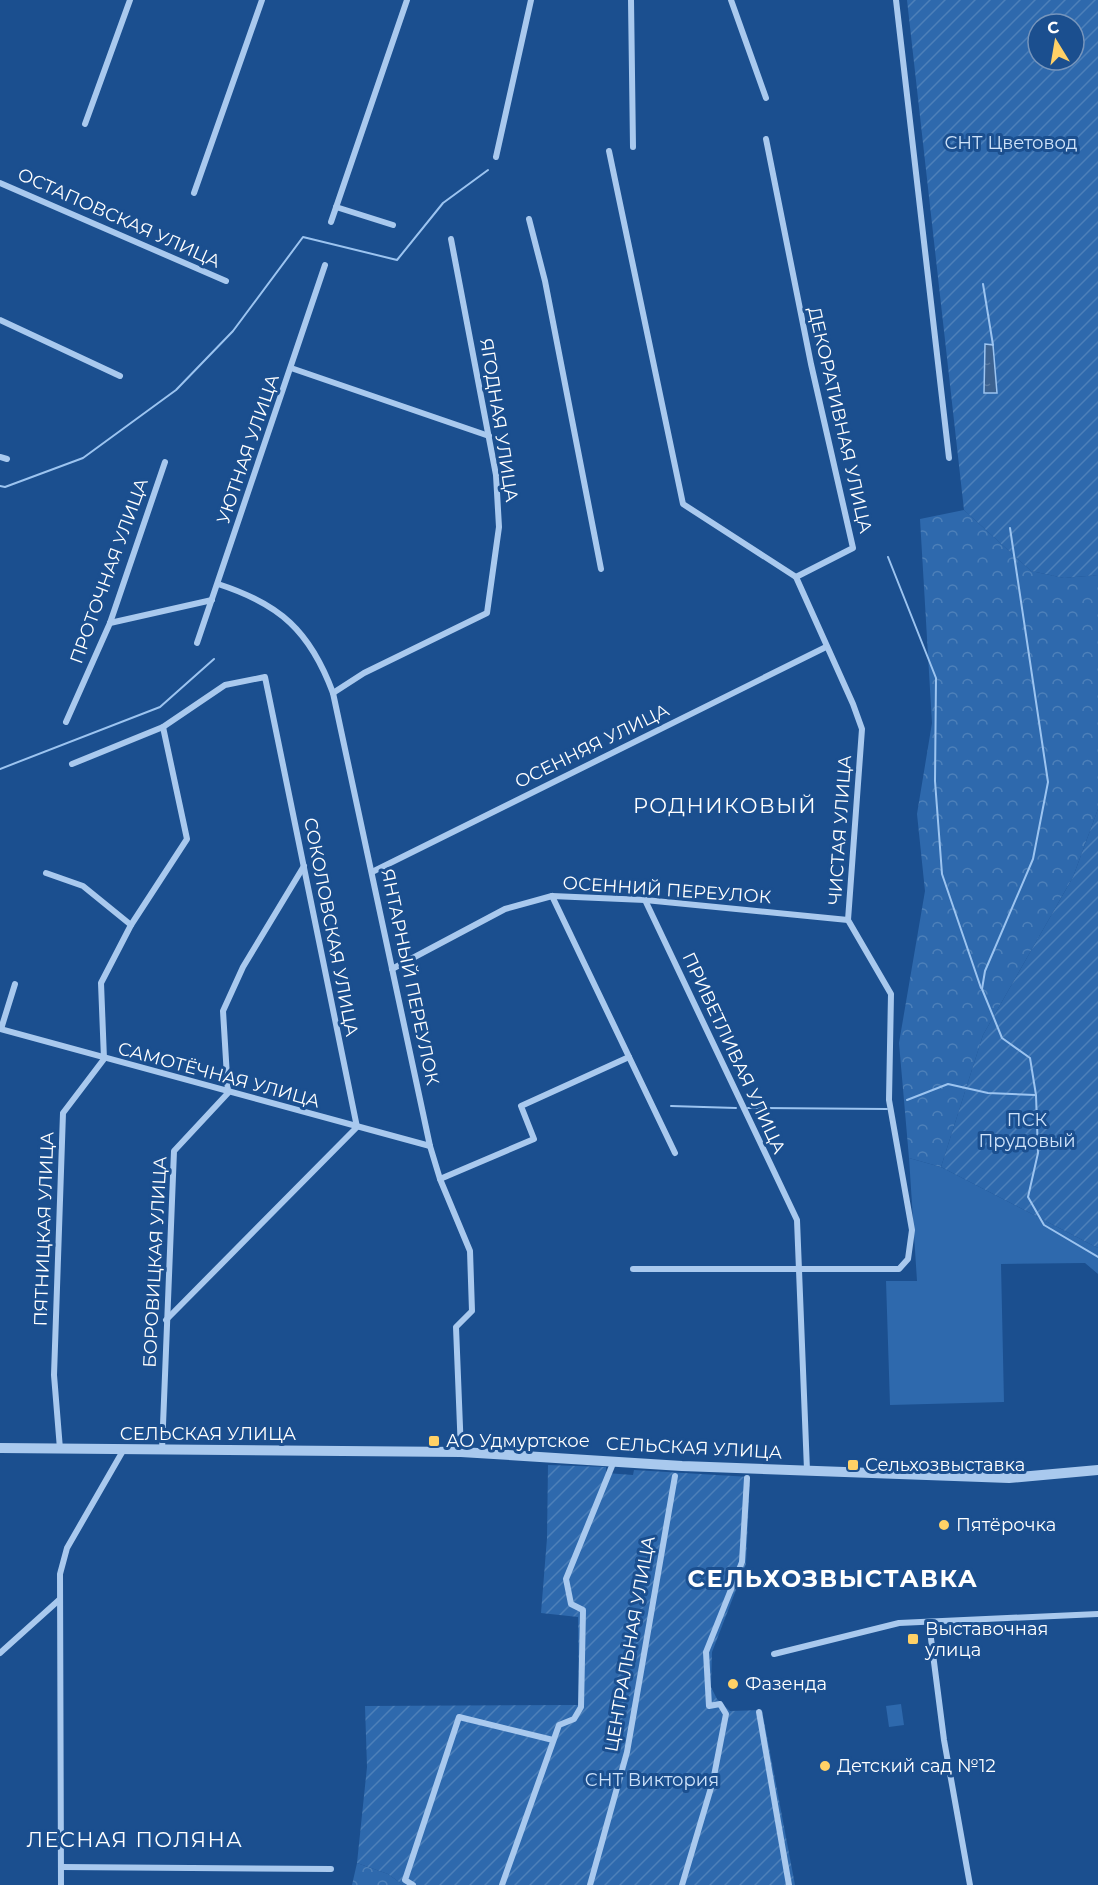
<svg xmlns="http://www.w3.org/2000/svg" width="1098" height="1885" font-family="Montserrat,sans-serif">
<defs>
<pattern id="forest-crowns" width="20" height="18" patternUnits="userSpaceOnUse" patternTransform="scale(1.5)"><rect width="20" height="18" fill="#2e69ad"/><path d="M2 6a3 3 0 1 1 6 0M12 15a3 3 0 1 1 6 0" fill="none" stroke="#4d80b9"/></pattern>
<pattern id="garden-furrows" width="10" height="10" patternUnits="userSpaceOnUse" patternTransform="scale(1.5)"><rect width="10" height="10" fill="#2e69ad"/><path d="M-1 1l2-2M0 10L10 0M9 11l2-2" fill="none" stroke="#4d80b9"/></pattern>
<pattern id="water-ripples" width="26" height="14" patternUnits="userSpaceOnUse" patternTransform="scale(1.5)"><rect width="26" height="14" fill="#3c6290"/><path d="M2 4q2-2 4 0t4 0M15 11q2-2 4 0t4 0" fill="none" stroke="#597aa1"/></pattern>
</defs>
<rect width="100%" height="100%" fill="#1b4f8f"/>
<g fill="#2e69ad">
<path d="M 909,1158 L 941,1167 L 1098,1248 L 1098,1274 L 1085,1263 L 1001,1264 L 1004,1402 L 890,1405 L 886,1281 L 917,1281 Z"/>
<path d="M 901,1704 L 904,1725 L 889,1727 L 886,1706 Z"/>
</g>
<g fill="url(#forest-crowns)">
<path d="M 964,510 L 1031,571 L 1064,578 L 1098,575 L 1098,809 L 1073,877 L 983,1035 L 941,1167 L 909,1158 L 899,1043 L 925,891 L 917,814 L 932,723 L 920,519 Z"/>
<path d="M 357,1863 L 388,1874 L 403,1885 L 352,1885 Z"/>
</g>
<g fill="url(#garden-furrows)" fill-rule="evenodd">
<path d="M 907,0 L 1098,0 L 1098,575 L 1064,578 L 1031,571 L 964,510 ZM 1038,24 L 1074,24 L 1074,60 L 1038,60 Z"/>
<path d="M 1098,809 L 1098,1248 L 941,1167 L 983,1035 L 1073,877 Z"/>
<path d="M 548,1465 L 606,1467 L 606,1473 L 633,1475 L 634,1470 L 750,1477 L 746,1564 L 712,1652 L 711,1687 L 717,1699 L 730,1711 L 762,1710 L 795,1885 L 403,1885 L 388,1874 L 357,1863 L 367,1767 L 365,1706 L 579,1705 L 578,1617 L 541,1613 L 547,1538 Z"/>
</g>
<path fill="url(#water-ripples)" stroke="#9cc4f0" stroke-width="1.5" d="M 985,344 L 993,345 L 997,393 L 984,393 Z"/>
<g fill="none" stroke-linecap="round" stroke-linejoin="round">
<g stroke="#9cc4f0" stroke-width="2">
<path d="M 983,284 L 993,345"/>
<path d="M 0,486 L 5,487 L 83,458 L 176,390 L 233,331 L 303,237 L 397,260 L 443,203 L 488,170"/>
<path d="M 1010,528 L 1048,782 L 1033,859 L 985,971 L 982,989 L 1002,1038 L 1030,1058 L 1036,1095 L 1038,1153 L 1028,1197 L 1044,1225 L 1098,1257"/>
<path d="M 888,557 L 936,678 L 935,781 L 942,874 L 981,988"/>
<path d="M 0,769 L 160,707 L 214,659"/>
<path d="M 907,1100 L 948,1084 L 988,1093 L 1035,1095"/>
<path d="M 671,1106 L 736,1108"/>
<path d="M 748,1108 L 887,1109"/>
</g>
<g stroke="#a9c9ee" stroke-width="6">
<path d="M 631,0 L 633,147"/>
<path d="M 731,0 L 766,98"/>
<path d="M 896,0 L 949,458"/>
<path d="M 85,124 L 130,0"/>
<path d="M 766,139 L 811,364 L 853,548 L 796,577"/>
<path d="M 609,151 L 683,504 L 796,577"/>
<path d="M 496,157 L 531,0"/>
<path d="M 0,183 L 226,281"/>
<path d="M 194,193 L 262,0"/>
<path d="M 336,207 L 393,225"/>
<path d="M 529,219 L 545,281 L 601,569"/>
<path d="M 331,222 L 407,0"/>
<path d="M 0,320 L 120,376"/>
<path d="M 291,368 L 489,436"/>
<path d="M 0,457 L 7,459"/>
<path d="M 218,584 C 280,604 310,631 333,693 L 430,1146 L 440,1179 L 534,1139 L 521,1106 L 629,1057"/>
<path d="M 110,623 L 212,600"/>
<path d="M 197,643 L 325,265"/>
<path d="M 333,693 L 364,673 L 487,613 L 499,527 L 496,475 L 451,239"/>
<path d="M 66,722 L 110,623 L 165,462"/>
<path d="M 72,764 L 163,727 L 225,685 L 265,677 L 357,1127 L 166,1320"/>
<path d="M 372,872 L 826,647"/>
<path d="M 46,873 L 83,886 L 131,925"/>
<path d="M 552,896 L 675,1153"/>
<path d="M 645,900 L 797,1220 L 807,1470"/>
<path d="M 392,969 L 505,909 L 552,896 L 645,900 L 848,920"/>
<path d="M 0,1029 L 430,1146"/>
<path d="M 1,1029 L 15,984"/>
<path d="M 440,1179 L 470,1251 L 472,1311 L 456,1327 L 461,1452"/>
<path d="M 633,1269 L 899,1269 L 908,1259 L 912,1230 L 889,1100 L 891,994 L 848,920 L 862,729 L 853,704 L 796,577"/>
<path d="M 60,1449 L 54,1375 L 63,1113 L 104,1059 L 101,983 L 131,925 L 187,839 L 163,727"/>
<path d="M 162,1450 L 174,1151 L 228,1093 L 223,1011 L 243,967 L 304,866"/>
<path d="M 929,1623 L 944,1740 L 970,1885"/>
<path d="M 0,1653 L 59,1600"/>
<path d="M 774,1654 L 899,1623 L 1098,1614"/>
<path d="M 759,1712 L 789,1885"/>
<path d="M 61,1867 L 331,1869"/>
<path d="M 61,1885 L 60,1574 L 67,1548 L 124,1449"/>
<path d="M 413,1885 L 405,1880 L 459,1717 L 553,1740"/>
<path d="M 502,1885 L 559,1725 L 574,1719 L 581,1707 L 583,1610 L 571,1604 L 566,1579 L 614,1461"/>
<path d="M 590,1885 L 627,1752 L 675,1476"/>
<path d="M 682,1885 L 713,1781 L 726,1714 L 720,1704 L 709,1706 L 706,1652 L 742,1562 L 747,1478"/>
</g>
<path stroke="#a9c9ee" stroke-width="10" d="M 0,1448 L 461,1452 L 682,1466 L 1009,1478 L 1098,1470"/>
</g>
<g fill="#ffd166" stroke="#1b4f8f" stroke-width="2">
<rect x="428" y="1435" width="12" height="12" rx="3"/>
<rect x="847" y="1459" width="12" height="12" rx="3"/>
<circle cx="944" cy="1525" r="6"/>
<rect x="907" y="1633" width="12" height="12" rx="3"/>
<circle cx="733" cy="1684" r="6"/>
<circle cx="825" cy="1766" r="6"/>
</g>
<g text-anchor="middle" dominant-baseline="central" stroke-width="6" stroke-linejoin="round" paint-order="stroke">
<g font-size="18" fill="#cfe3fa" stroke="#1b4f8f">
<text x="1011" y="143">СНТ Цветовод</text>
<text x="1027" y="1120">ПСК<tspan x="1027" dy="21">Прудовый</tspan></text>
<text x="652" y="1780">СНТ Виктория</text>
</g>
<g font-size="18" fill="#fff" stroke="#1b4f8f">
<text transform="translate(119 218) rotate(24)">ОСТАПОВСКАЯ УЛИЦА</text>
<text transform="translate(499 420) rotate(81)">ЯГОДНАЯ УЛИЦА</text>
<text transform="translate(840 420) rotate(77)">ДЕКОРАТИВНАЯ УЛИЦА</text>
<text transform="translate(248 449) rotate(-71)">УЮТНАЯ УЛИЦА</text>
<text transform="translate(109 571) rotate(-70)">ПРОТОЧНАЯ УЛИЦА</text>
<text transform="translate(592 746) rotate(-26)">ОСЕННЯЯ УЛИЦА</text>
<text transform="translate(840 830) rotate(-86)">ЧИСТАЯ УЛИЦА</text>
<text transform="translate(667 890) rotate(4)">ОСЕННИЙ ПЕРЕУЛОК</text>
<text transform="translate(331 927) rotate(79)">СОКОЛОВСКАЯ УЛИЦА</text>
<text transform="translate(410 977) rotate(78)">ЯНТАРНЫЙ ПЕРЕУЛОК</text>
<text transform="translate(734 1053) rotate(65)">ПРИВЕТЛИВАЯ УЛИЦА</text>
<text transform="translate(219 1075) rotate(15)">САМОТЁЧНАЯ УЛИЦА</text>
<text transform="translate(44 1229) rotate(-88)">ПЯТНИЦКАЯ УЛИЦА</text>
<text transform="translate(155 1262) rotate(-87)">БОРОВИЦКАЯ УЛИЦА</text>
<text x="208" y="1434">СЕЛЬСКАЯ УЛИЦА</text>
<text transform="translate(694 1448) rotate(3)">СЕЛЬСКАЯ УЛИЦА</text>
<text transform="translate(630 1644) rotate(-80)">ЦЕНТРАЛЬНАЯ УЛИЦА</text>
</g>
<g font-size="18" fill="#fff" stroke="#1b4f8f" text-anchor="start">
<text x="446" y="1441">АО Удмуртское</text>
<text x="865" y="1465">Сельхозвыставка</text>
<text x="956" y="1525">Пятёрочка</text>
<text x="925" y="1629">Выставочная<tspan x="925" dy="21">улица</tspan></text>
<text x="745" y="1684">Фазенда</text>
<text x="837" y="1766">Детский сад №12</text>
</g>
<g font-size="21" letter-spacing="1.5" fill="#fff" stroke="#1b4f8f">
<text x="725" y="805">РОДНИКОВЫЙ</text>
<text x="135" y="1839">ЛЕСНАЯ ПОЛЯНА</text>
</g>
<g font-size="24" font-weight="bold" letter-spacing="1.5" fill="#fff" stroke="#1b4f8f">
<text x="833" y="1578">СЕЛЬХОЗВЫСТАВКА</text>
</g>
</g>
<g transform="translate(1056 42) rotate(349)"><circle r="28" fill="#1b4f8f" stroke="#7695bc" stroke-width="1.5"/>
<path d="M0-4.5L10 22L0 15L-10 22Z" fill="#ffd166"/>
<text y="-9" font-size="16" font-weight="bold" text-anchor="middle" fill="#ffffff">С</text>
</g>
</svg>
